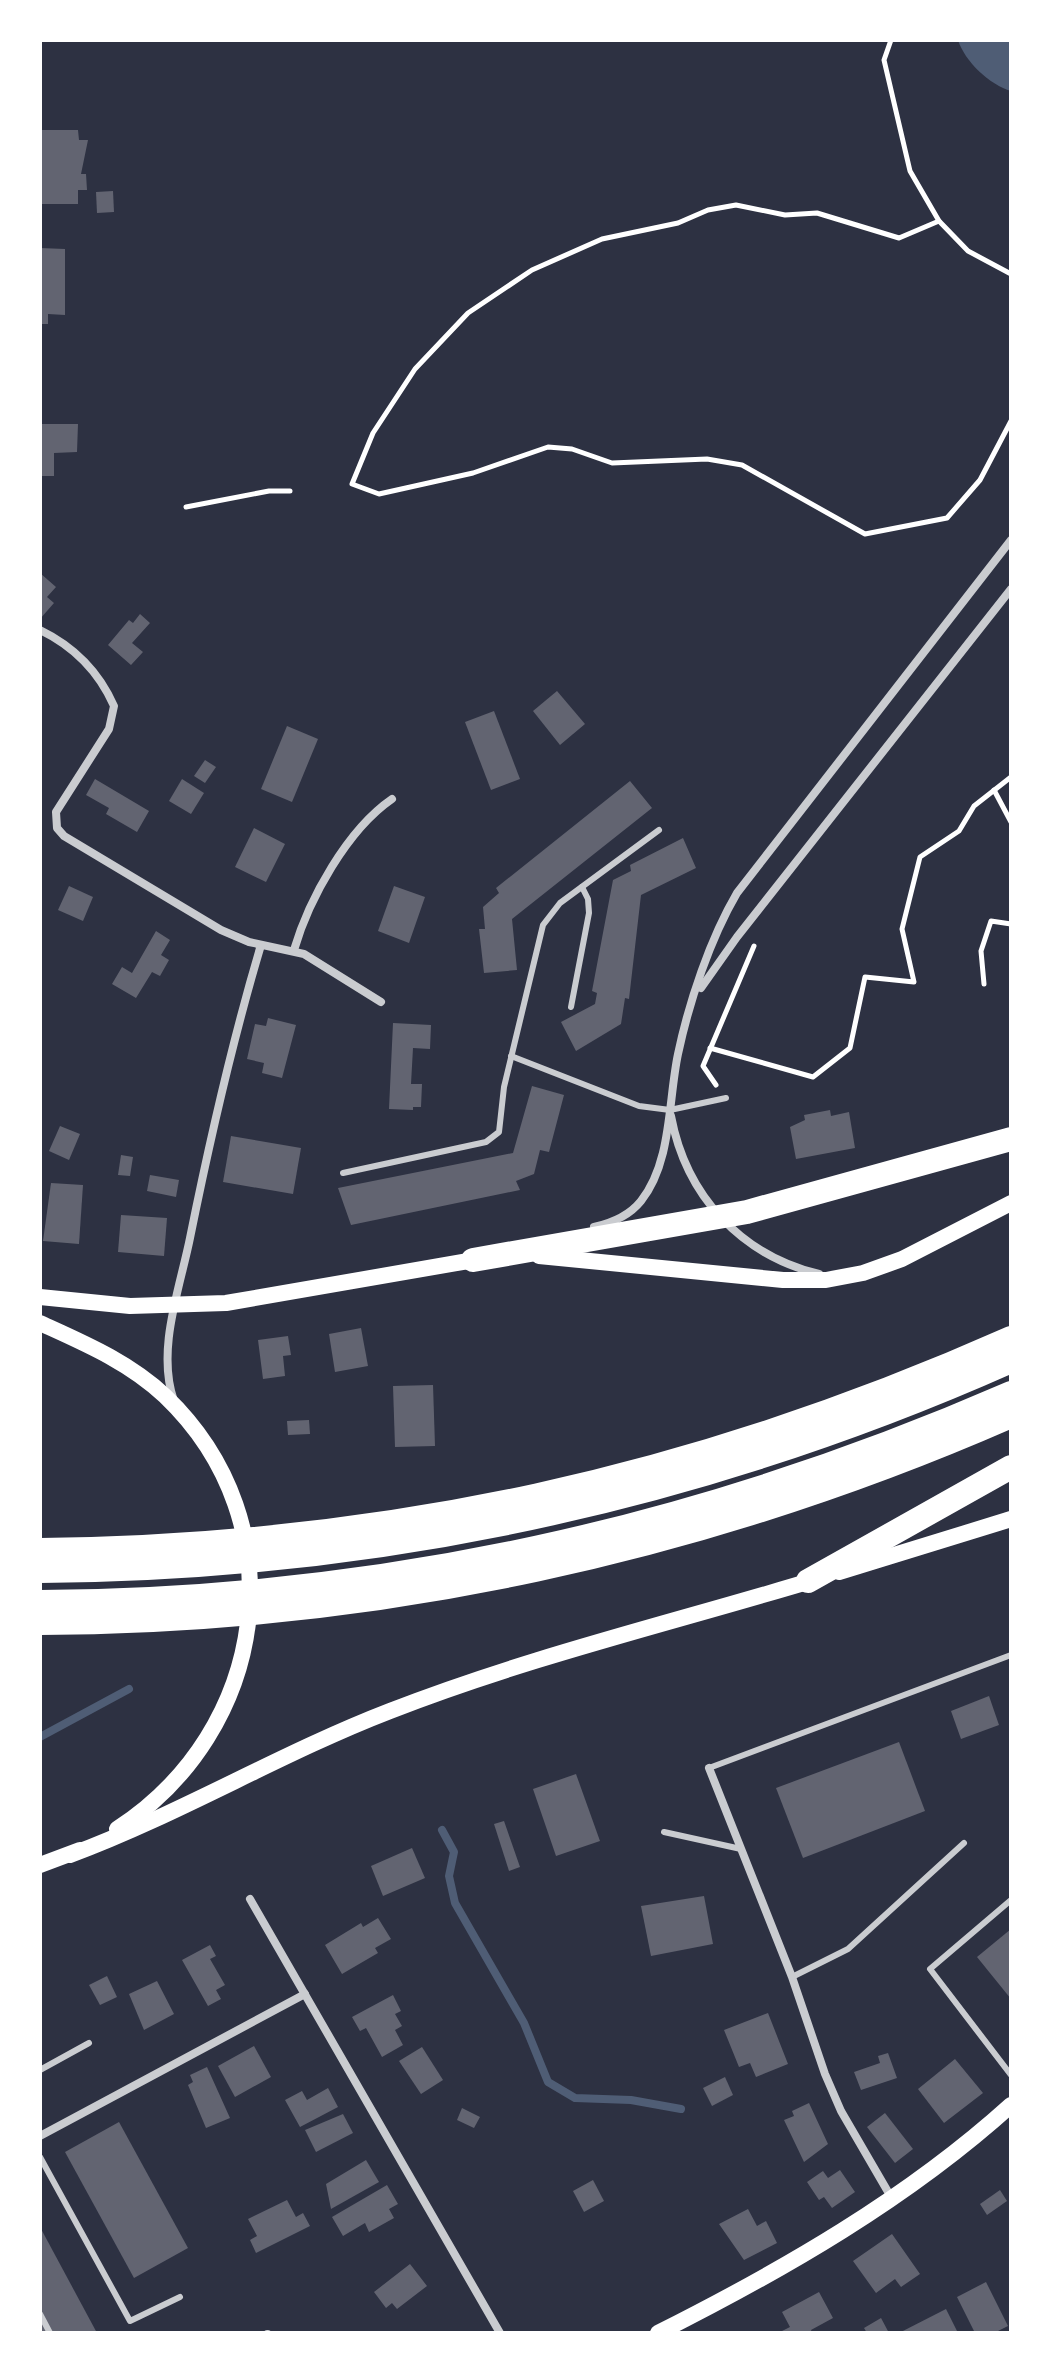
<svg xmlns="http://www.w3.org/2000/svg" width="1051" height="2373" font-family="Roboto,sans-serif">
<rect width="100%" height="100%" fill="#2d3142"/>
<path fill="#4f5d75" d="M 958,40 L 1011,40 L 1011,91 C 990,85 965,62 958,40 Z"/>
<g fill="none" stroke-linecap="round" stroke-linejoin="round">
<g stroke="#4f5d75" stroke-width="8">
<path d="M 40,1737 L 129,1689"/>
<path d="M 442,1830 L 454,1852 L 449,1876 L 455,1903 L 524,2023 L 548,2082 L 575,2098 L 631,2100 L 681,2109"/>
</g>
</g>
<g fill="#626471">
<path d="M 40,130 L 78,130 L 79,140 L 88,140 L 81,174 L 86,174 L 87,190 L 78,190 L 78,204 L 40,204 Z"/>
<path d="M 113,191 L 114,212 L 97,213 L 96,192 Z"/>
<path d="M 40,248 L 65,249 L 65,315 L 48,314 L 48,324 L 40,324 Z"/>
<path d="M 40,424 L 78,424 L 77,452 L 54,453 L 54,476 L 40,476 Z"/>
<path d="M 40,573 L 56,587 L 47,597 L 54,603 L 40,619 Z"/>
<path d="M 140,614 L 150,623 L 132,643 L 143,652 L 131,665 L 108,645 L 129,620 L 133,623 Z"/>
<path d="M 557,691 L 585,724 L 560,745 L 533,711 Z"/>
<path d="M 494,711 L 520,779 L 491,790 L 465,722 Z"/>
<path d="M 287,726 L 318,739 L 292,802 L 261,789 Z"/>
<path d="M 205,760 L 216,767 L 205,783 L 194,776 Z"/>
<path d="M 95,779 L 149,811 L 137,832 L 106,814 L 109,808 L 86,795 Z"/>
<path d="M 182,779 L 204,793 L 191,814 L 169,801 Z"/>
<path d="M 630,781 L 652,808 L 512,919 L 517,970 L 484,973 L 479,929 L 485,929 L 483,907 L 499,893 L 496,888 Z"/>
<path d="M 254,828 L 285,844 L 266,882 L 235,867 Z"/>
<path d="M 683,838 L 696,868 L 641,895 L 629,999 L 625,998 L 621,1024 L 576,1051 L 561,1022 L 595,1004 L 597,993 L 592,991 L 613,880 L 631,871 L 630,865 Z"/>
<path d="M 69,886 L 93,897 L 83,921 L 58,910 Z"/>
<path d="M 394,886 L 425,897 L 409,943 L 378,931 Z"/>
<path d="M 156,931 L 170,940 L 161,955 L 169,960 L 160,976 L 152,972 L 136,998 L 112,984 L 122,967 L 132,973 Z"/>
<path d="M 268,1018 L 296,1025 L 282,1078 L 262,1073 L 264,1063 L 247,1059 L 255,1024 L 266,1026 Z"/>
<path d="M 393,1023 L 431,1025 L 430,1049 L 413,1048 L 411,1084 L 422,1084 L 421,1107 L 413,1107 L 413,1110 L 389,1109 Z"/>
<path d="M 532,1086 L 564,1095 L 549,1152 L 540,1150 L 534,1174 L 516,1181 L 520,1190 L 351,1225 L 338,1188 L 513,1153 Z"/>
<path d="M 830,1110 L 831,1116 L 849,1112 L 855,1148 L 796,1159 L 790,1127 L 805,1120 L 804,1115 Z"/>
<path d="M 60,1126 L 80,1134 L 69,1160 L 49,1151 Z"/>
<path d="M 231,1136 L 301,1148 L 293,1194 L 223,1182 Z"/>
<path d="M 121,1155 L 133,1157 L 130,1176 L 118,1175 Z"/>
<path d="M 150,1175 L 179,1180 L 176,1197 L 147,1191 Z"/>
<path d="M 51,1183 L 83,1185 L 79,1244 L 43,1241 Z"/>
<path d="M 121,1215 L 167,1218 L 164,1256 L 118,1252 Z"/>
<path d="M 361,1328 L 368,1366 L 335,1372 L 329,1334 Z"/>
<path d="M 288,1336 L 291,1355 L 283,1356 L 285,1376 L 263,1379 L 258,1340 Z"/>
<path d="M 433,1385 L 435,1446 L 395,1447 L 393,1386 Z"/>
<path d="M 309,1420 L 310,1434 L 288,1435 L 287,1421 Z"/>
<path d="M 989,1696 L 999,1725 L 961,1739 L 951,1711 Z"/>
<path d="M 899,1742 L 925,1811 L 803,1858 L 776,1788 Z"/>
<path d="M 576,1774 L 600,1841 L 556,1856 L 533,1789 Z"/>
<path d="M 504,1821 L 520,1867 L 509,1871 L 494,1824 Z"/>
<path d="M 412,1848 L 425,1878 L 383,1896 L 371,1866 Z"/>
<path d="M 704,1896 L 713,1944 L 651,1956 L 641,1906 Z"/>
<path d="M 378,1918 L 391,1939 L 375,1948 L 378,1953 L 342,1974 L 325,1945 L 361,1923 L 363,1927 Z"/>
<path d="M 1011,1929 L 1011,1999 L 977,1957 Z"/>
<path d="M 210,1945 L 216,1956 L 210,1959 L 225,1985 L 216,1990 L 221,1999 L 208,2006 L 182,1960 Z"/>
<path d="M 107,1976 L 117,1997 L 100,2005 L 89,1985 Z"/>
<path d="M 157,1981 L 174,2014 L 144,2030 L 129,1994 Z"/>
<path d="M 393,1995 L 401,2011 L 395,2014 L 402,2026 L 395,2030 L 403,2045 L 382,2057 L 366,2028 L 360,2031 L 352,2017 Z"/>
<path d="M 768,2013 L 788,2064 L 756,2077 L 750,2063 L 739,2067 L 724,2030 Z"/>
<path d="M 254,2046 L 271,2077 L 235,2097 L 218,2066 Z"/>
<path d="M 422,2047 L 443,2080 L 421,2094 L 399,2061 Z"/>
<path d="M 888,2053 L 897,2078 L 861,2090 L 854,2072 L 880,2063 L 878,2056 Z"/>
<path d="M 955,2059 L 983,2093 L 944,2123 L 918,2089 Z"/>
<path d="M 207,2067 L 230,2118 L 206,2128 L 188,2085 L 193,2082 L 190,2075 Z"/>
<path d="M 725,2077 L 733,2095 L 712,2106 L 703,2088 Z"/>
<path d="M 328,2088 L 338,2107 L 300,2127 L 285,2100 L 302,2091 L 307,2100 Z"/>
<path d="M 809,2103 L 828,2144 L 804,2162 L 784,2120 L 794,2116 L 792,2111 Z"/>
<path d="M 462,2108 L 480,2117 L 474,2128 L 457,2120 Z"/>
<path d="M 885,2113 L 913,2149 L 895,2163 L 867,2127 Z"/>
<path d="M 343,2114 L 353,2133 L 316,2152 L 305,2130 Z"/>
<path d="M 119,2122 L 188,2248 L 134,2278 L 65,2152 Z"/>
<path d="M 366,2160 L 379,2182 L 331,2209 L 326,2184 Z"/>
<path d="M 840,2170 L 855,2192 L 832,2208 L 824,2197 L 819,2200 L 807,2182 L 823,2171 L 828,2178 Z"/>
<path d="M 593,2180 L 604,2201 L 584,2212 L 573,2191 Z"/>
<path d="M 387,2185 L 398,2204 L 389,2209 L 394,2218 L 369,2232 L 365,2223 L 343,2236 L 332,2217 Z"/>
<path d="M 1000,2190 L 1007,2201 L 987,2215 L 980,2204 Z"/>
<path d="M 287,2200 L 296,2217 L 303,2213 L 310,2226 L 256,2253 L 250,2240 L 257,2236 L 248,2219 Z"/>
<path d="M 748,2209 L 757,2226 L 766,2221 L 777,2243 L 744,2260 L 719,2224 Z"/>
<path d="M 40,2227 L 97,2333 L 40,2333 Z"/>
<path d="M 892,2234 L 920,2274 L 901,2287 L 895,2279 L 876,2293 L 853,2261 Z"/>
<path d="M 410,2264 L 427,2286 L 397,2309 L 392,2303 L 386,2308 L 374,2292 Z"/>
<path d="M 986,2282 L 1008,2326 L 994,2333 L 975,2333 L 957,2297 Z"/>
<path d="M 819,2292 L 833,2318 L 811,2330 L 812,2333 L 778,2333 L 790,2327 L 782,2312 Z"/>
<path d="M 946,2309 L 958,2333 L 899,2333 Z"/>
<path d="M 881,2318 L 889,2333 L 867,2333 L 864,2328 Z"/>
</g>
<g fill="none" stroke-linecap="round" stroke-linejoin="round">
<g stroke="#fff" stroke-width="5">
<path d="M 891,40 L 884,60 L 910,171 L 939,221 L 968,251 L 1011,274"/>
<path d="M 939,221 L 899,238 L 817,213 L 785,215 L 736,205 L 708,210 L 678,223 L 602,239 L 532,270 L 468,313 L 415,369 L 373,433 L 352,484 L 379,494 L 473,473 L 548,447 L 572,449 L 612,463 L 707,459 L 742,465 L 865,534 L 947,518 L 980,480 L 1011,421"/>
<path d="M 186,507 L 269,491 L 290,491"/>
<path d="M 994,790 L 1011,822"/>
<path d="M 984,984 L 981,951 L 991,921 L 1011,924"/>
<path d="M 710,1048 L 813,1077 L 850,1048 L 865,977 L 914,982 L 902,929 L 920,857 L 959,831 L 974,806 L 1011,777"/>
<path d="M 716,1085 L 703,1066 L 754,946"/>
</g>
<g stroke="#caccd0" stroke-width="6">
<path d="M 571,1007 L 589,913 L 588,899 L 582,887"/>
<path d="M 511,1056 L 639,1106 L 670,1110 L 726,1098"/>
<path d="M 343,1173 L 486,1142 L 499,1132 L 504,1087 L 543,925 L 560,903 L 659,830"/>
<path d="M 709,1768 L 1011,1655"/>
<path d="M 664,1832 L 741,1849"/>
<path d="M 1011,1900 L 930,1969 L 1011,2075"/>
<path d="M 792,1977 L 848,1949 L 964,1843"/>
<path d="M 40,2070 L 89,2043"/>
<path d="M 40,2157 L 130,2321 L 180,2297"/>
<path d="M 40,2314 L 50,2333"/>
<path d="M 267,2333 L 268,2333"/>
</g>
<g stroke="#caccd0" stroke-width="8">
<path d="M 40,630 C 73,646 99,672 114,706 L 109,729 L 56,812 L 57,828 L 64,836 L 221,930 L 249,942 L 304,954 L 381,1002"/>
<path d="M 294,950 C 309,899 347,830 392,799"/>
<path d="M 701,988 L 737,937 L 1011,589"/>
<path d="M 671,1116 C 686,1196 741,1255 819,1274"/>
<path d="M 594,1227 C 612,1223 629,1216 641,1201 C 672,1162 668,1101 678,1054 C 689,1002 710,939 737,893 L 1011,540"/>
<path d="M 174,1401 C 156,1350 180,1288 190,1238 C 210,1139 232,1042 261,945"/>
<path d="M 709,1768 L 792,1977 L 825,2074 L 841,2111 L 891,2197"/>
<path d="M 250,1899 L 500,2333"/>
<path d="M 40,2136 L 305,1994"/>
</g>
<g stroke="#fff" stroke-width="16">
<path d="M 539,1256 L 783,1280 L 826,1280 L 863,1273 L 902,1259 L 1011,1203"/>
<path d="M 40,1297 L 130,1306 L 226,1303 L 480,1259"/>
<path d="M 40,1323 C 84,1343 129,1362 165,1396 C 299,1524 268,1731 117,1829"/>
<path d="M 839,1572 L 1011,1519"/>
<path d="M 70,1855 C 180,1814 281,1753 390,1711 C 528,1657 675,1622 817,1579"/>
<path d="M 40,1865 L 80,1850"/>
<path d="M 658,2333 C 783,2270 907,2199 1011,2105"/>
</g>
<g stroke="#fff" stroke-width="24">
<path d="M 473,1260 L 747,1212 L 1011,1139"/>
<path d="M 40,1550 C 387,1546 694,1479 1011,1338"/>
<path d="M 40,1571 C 377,1569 703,1498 1011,1361"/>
<path d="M 808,1581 L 1011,1467"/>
<path d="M 40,1602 C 381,1600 699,1529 1011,1393"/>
<path d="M 40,1623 C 376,1622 703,1551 1011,1416"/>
</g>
</g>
<rect width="1051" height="2373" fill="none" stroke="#ffffff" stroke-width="84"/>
</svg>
